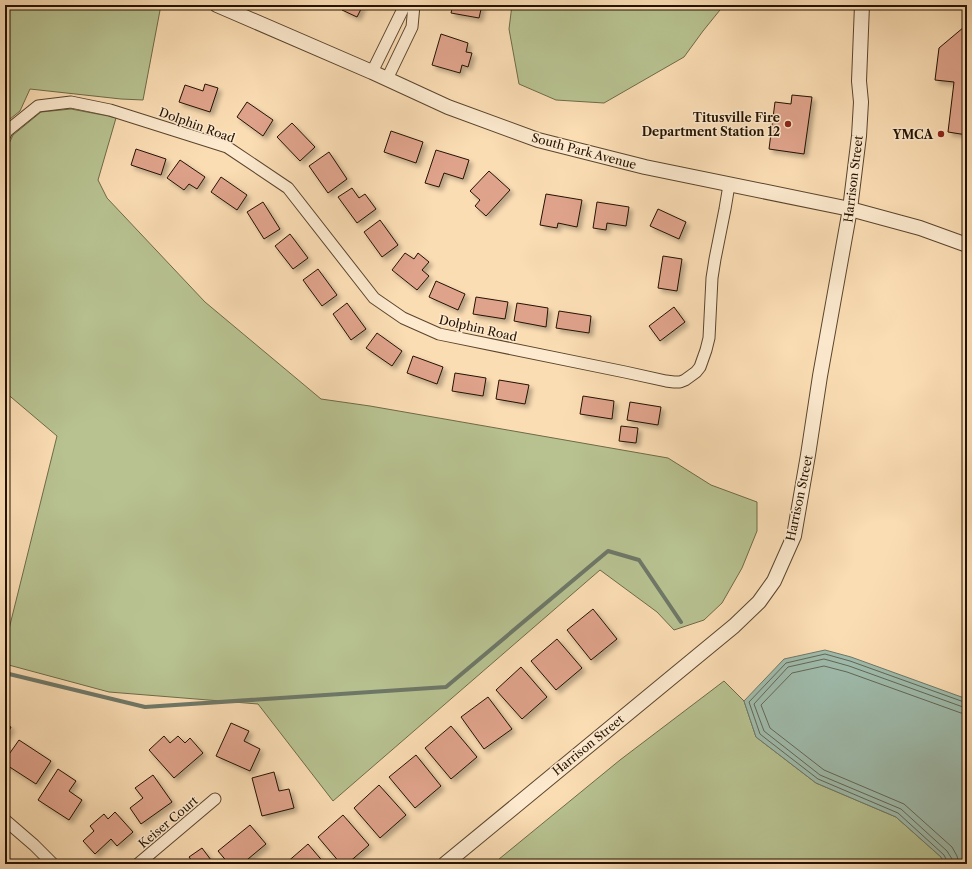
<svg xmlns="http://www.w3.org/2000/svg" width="972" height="869" font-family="'Libre Caslon Text',serif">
<defs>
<filter id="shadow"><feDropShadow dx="3.5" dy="3.5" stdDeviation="2" flood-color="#0004"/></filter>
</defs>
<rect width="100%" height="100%" fill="#fbddb4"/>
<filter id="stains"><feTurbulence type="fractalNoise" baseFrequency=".005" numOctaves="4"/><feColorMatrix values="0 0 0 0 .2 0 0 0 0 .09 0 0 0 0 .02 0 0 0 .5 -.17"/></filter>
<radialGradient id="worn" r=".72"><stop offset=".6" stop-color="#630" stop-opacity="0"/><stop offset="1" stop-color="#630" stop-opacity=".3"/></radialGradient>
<g fill="#b8c291" stroke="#6e6a48">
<path d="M 5,5 L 161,5 L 143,100 L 121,99 L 30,89 L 20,111 L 5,123 Z"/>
<path d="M 512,5 L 724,5 L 703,31 L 684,57 L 604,103 L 556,100 L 519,84 L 509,29 Z"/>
<path d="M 71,109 L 108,116 L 116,118 L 98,180 L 107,198 L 205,302 L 321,399 L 370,406 L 668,458 L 711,485 L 757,502 L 757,531 L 742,568 L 722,603 L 704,620 L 674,630 L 657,612 L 600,570 L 333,801 L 258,704 L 109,692 L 5,664 L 5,645 L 57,436 L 5,392 L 5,152 L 13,135 L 41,112 Z"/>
<path d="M 724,681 L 744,701 L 756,737 L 816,783 L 896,817 L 941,857 L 944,864 L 493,864 L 620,760 Z"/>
</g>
<path fill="#9fbcad" stroke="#6e7868" d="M 825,650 L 851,657 L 967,699 L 967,864 L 944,864 L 941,857 L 896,817 L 816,783 L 756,737 L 744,701 L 784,659 Z"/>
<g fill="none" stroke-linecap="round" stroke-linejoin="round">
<g stroke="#626756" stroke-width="1">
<path d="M 948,864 L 947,861 L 944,855 L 898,813 L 818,779 L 765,738 L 760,734 L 749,702 L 786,663 L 825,654 L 850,661 L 964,702 L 967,703"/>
<path d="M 953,864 L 952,859 L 947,851 L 901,809 L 820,775 L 764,731 L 754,704 L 788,667 L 824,659 L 849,666 L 963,707 L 967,708"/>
<path d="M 959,864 L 957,856 L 952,847 L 904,804 L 824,770 L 770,728 L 761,705 L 792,673 L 824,666 L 847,672 L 961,713 L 967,714"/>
</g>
<path stroke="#6e7868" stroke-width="4" d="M 5,673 L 145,707 L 446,687 L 608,551 L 639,560 L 681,622"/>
</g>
<g fill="#dfa38b" stroke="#241200" filter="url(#shadow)">
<path d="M 344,5 L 363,5 L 357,17 L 342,10 Z"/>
<path d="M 453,5 L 482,5 L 479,18 L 451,13 Z"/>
<path d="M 964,27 L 967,28 L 967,135 L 948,132 L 954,82 L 935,80 L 939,48 Z"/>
<path d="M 441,34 L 468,43 L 466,52 L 472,53 L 468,67 L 462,65 L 460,73 L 432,65 Z"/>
<path d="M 205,84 L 218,88 L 210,112 L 179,102 L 185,85 L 203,91 Z"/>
<path d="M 792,95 L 812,97 L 804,154 L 769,149 L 775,102 L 791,104 Z"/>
<path d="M 247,102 L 273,120 L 263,136 L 237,117 Z"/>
<path d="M 292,123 L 315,147 L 300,161 L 277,137 Z"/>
<path d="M 391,131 L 423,142 L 416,163 L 384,152 Z"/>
<path d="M 136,149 L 166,159 L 161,175 L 131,165 Z"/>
<path d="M 436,150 L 469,160 L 463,179 L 444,173 L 439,187 L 425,183 Z"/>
<path d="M 329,152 L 347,179 L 328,193 L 309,166 Z"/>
<path d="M 180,160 L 205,177 L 197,189 L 189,184 L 184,190 L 167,178 Z"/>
<path d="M 489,171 L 510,190 L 486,216 L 475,206 L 480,200 L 470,191 Z"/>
<path d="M 221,177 L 247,195 L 237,210 L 211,192 Z"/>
<path d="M 352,188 L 359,198 L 365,194 L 376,209 L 357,223 L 338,197 Z"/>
<path d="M 546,194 L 582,200 L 577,227 L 558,223 L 557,228 L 540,225 Z"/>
<path d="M 263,202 L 280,229 L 264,239 L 247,212 Z"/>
<path d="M 597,202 L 629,207 L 626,226 L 607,223 L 606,230 L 593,228 Z"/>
<path d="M 658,209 L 686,222 L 679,239 L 650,226 Z"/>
<path d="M 380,220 L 398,245 L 382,257 L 364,232 Z"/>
<path d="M 290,234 L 308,258 L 293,269 L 275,246 Z"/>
<path d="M 405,253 L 414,259 L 418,253 L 429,262 L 422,270 L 429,276 L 417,290 L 392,270 Z"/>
<path d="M 663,256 L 682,259 L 677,291 L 658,288 Z"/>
<path d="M 318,269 L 337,295 L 322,306 L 303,280 Z"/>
<path d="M 436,281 L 465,294 L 458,310 L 429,297 Z"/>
<path d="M 476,297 L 508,302 L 505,319 L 473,314 Z"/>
<path d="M 347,303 L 366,329 L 351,340 L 333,314 Z"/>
<path d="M 517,303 L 548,308 L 546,327 L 514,321 Z"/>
<path d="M 674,307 L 685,322 L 660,341 L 649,326 Z"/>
<path d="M 559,311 L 591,316 L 589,333 L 556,328 Z"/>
<path d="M 377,333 L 402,351 L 392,366 L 366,348 Z"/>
<path d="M 413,356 L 443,367 L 437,384 L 407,373 Z"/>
<path d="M 455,373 L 486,378 L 483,396 L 452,391 Z"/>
<path d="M 499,380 L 529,385 L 525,404 L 496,399 Z"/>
<path d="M 583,396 L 614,401 L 612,419 L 580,414 Z"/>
<path d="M 630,402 L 661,407 L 658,425 L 627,420 Z"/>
<path d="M 621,426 L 638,428 L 636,443 L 619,441 Z"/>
<path d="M 593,609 L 617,639 L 591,660 L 567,630 Z"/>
<path d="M 557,639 L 582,668 L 556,690 L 531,661 Z"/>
<path d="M 521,667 L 547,697 L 522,719 L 496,690 Z"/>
<path d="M 488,697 L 512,729 L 484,749 L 461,717 Z"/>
<path d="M 231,723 L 249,731 L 244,741 L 260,749 L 250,771 L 216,756 Z"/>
<path d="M 5,724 L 11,727 L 5,739 Z"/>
<path d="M 451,726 L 477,757 L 451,779 L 425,748 Z"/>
<path d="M 164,736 L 170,743 L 178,736 L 185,743 L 190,738 L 203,753 L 174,778 L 149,750 Z"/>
<path d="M 19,740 L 51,761 L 36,784 L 5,764 L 5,760 Z"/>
<path d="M 416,755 L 441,786 L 415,808 L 389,777 Z"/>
<path d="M 58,769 L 76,781 L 69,791 L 82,800 L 69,820 L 38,800 Z"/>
<path d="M 274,772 L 279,791 L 289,789 L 294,808 L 262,816 L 252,778 Z"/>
<path d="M 153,775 L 172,802 L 141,824 L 130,808 L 143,798 L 135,788 Z"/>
<path d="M 379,785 L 406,815 L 380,838 L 354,808 Z"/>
<path d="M 115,812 L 133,832 L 117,846 L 111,839 L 95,854 L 83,841 L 94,831 L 90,826 L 104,814 L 108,819 Z"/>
<path d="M 343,815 L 369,845 L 347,864 L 341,864 L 318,837 Z"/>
<path d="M 250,825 L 266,844 L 242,864 L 229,864 L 218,851 Z"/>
<path d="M 308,844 L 325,864 L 285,864 Z"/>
<path d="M 202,848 L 214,864 L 194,864 L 189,857 Z"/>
</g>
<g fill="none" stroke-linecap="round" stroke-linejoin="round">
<defs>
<g id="minor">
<path d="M 372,72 L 405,5"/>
<path d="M 387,79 L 412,27 L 414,5"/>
<path d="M 5,135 L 7,131 L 38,106 L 71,102 L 110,110 L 227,147 L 288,188 L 374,298 L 403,318 L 439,334 L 625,372 L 666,381 L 674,382 L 680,382 L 685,380 L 696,372 L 700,367 L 706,350 L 709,338 L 712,278 L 715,259 L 725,209 L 729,185"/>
<path d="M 5,820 L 34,845 L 53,864"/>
<path d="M 138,864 L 215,799"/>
</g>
<g id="tertiary">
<path d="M 217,5 L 372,72 L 448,107 L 538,140 L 645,167 L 850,209 L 920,228 L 967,245"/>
<path d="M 445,864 L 734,626 L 759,602 L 774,581 L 794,536 L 808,455 L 820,376 L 850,209 L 859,136 L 861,102 L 859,81 L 862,5"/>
</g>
</defs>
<use href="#minor" stroke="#5a452d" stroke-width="13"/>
<use href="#tertiary" stroke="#5a452d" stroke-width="16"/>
<use href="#minor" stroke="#fce9ce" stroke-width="11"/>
<use href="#tertiary" stroke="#fce9ce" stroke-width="14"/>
</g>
<g fill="#8f2418" stroke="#fce9ce" stroke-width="1.5">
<circle cx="788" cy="124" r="4"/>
<circle cx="941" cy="134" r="4"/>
</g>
<g text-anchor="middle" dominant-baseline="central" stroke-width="3" stroke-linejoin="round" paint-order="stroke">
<g font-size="12" font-weight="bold" fill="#241200" stroke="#fce9ce" text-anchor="end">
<text x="780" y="117">Titusville Fire<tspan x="780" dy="14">Department Station 12</tspan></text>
<text x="933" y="134">YMCA</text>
</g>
<g font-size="12" fill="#241200" stroke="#fce9ce">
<text transform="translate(197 125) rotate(20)">Dolphin Road</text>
<text transform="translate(584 151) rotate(15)">South Park Avenue</text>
<text transform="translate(853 179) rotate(-83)">Harrison Street</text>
<text transform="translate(478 328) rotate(13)">Dolphin Road</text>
<text transform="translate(799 498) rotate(-78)">Harrison Street</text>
<text transform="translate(588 745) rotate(-39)">Harrison Street</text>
<text transform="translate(168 822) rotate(-40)">Keiser Court</text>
</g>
</g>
<rect width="972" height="869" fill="none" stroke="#fbddb4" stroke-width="20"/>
<rect x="6" y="6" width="960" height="857" fill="none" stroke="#241200" stroke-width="2"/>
<rect x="10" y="10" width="952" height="849" fill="none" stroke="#241200"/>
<rect width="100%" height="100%" filter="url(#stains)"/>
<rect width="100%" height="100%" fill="url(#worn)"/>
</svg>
